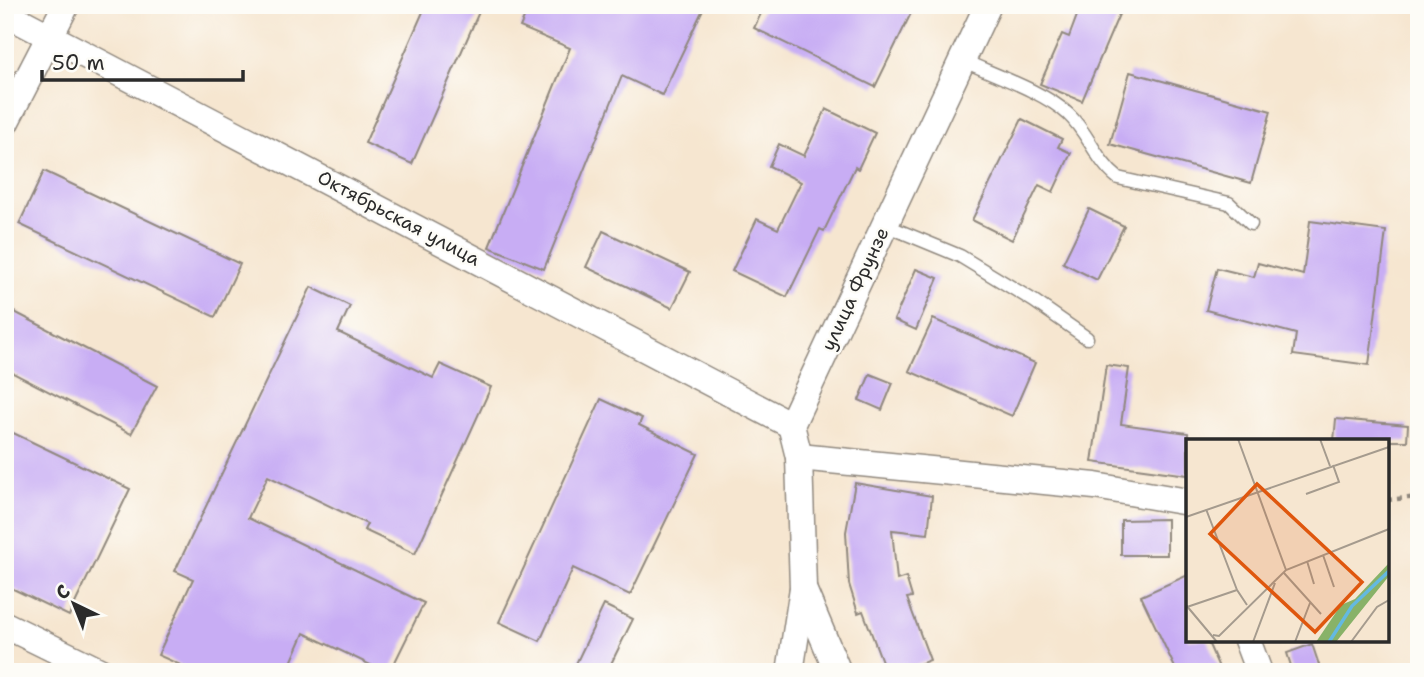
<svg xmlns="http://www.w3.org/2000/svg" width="1424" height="677" font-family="'Shantell Sans',sans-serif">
<rect width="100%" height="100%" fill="#fdfcf7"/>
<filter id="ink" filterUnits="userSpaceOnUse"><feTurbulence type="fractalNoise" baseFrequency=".0143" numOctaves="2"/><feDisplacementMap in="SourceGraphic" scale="14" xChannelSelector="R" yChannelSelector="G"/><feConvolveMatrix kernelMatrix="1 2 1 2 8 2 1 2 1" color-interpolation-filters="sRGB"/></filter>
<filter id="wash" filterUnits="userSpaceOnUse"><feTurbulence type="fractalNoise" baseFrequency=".00686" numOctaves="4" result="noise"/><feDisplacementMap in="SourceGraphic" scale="28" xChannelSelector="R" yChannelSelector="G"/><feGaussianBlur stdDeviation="1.57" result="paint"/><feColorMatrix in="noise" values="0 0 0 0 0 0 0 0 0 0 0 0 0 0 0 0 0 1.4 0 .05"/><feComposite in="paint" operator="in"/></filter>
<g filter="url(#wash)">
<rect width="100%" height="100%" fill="#f6e6d0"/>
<g id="blocks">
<g fill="#c8adf4">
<path d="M 426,5 L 462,5 L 479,12 L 412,164 L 365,143 Z"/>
<path d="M 530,5 L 705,5 L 662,95 L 622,76 L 544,269 L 489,247 L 570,48 L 520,27 Z"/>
<path d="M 765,5 L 915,5 L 875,87 L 754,28 Z"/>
<path d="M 1081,5 L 1123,5 L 1082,101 L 1040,84 L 1062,34 L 1069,37 Z"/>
<path d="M 1130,72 L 1271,111 L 1251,183 L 1110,144 Z"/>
<path d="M 826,109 L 875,133 L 858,169 L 855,167 L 824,231 L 820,229 L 787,297 L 732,271 L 757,219 L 778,229 L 801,182 L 769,166 L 779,144 L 804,156 Z"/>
<path d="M 1022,119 L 1062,139 L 1058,147 L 1071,153 L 1053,192 L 1039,185 L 1012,240 L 972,220 Z"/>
<path d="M 44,171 L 240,264 L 215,317 L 19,224 Z"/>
<path d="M 1089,209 L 1124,226 L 1097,280 L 1063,263 Z"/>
<path d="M 1310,221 L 1386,231 L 1369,365 L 1293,355 L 1296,334 L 1206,310 L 1217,268 L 1254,277 L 1258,263 L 1303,275 Z"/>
<path d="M 603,231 L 690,272 L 672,308 L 586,267 Z"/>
<path d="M 916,269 L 938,278 L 916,330 L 894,320 Z"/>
<path d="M 311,287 L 350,306 L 338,332 L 433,378 L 440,364 L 491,387 L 415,554 L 364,530 L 367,524 L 268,476 L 248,518 L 424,603 L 390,672 L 385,672 L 304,633 L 287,672 L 196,672 L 158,655 L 193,579 L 175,571 Z"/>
<path d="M 5,307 L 157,386 L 131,434 L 5,369 Z"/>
<path d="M 933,319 L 1035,363 L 1012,416 L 909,371 Z"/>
<path d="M 1106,365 L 1129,368 L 1121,424 L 1188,433 L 1188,475 L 1092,462 Z"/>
<path d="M 870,374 L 893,383 L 882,410 L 859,400 Z"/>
<path d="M 601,399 L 642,418 L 639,425 L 698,454 L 630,595 L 573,568 L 540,641 L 499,622 Z"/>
<path d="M 1336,419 L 1408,425 L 1407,441 L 1334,441 Z"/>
<path d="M 5,429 L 130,489 L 69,616 L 5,585 Z"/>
<path d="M 855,483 L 932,496 L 928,534 L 892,530 L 897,580 L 906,577 L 912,597 L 907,598 L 930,660 L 899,672 L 886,672 L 863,611 L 858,613 L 849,584 L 846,532 Z"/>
<path d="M 1167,519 L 1167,555 L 1121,555 L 1121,520 Z"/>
<path d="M 1188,575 L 1188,640 L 1207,640 L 1221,672 L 1177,672 L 1141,596 Z"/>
<path d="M 604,605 L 633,619 L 607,672 L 572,672 Z"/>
<path d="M 1312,644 L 1320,668 L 1309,672 L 1293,672 L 1287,653 Z"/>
</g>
</g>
</g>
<g filter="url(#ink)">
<use href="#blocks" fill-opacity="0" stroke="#90887e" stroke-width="2"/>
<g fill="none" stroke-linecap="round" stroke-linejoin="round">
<defs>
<g id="service">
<path d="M 962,60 C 992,74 1045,92 1068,114 C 1088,132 1096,161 1118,178 L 1229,203 L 1251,224"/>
<path d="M 885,225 L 960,256 L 1034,301 L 1087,338"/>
</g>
<g id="minor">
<path d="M 5,13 L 791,425"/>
<path d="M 5,123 L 66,5"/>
<path d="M 799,457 L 1095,486 L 1188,502"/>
<path d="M 803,589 L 838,672"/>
<path d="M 5,625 L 101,672"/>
<path d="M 1247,640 L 1259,672"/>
<path d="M 790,672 L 803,588 L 799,457 L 791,425 L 988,5"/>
</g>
</defs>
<use href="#service" stroke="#90887e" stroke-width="15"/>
<use href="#minor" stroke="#90887e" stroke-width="29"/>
<path stroke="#90887e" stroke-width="4.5" stroke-dasharray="5 5" stroke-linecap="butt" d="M 1387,500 L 1419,497"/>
<use href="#service" stroke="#fff" stroke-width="12"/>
<use href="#minor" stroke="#fff" stroke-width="26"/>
</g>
</g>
<g text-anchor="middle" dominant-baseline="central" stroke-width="5" stroke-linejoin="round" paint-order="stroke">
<g font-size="19" fill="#2b2b2b" stroke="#fdfcf7">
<text transform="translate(399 218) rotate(28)">Октябрьская улица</text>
<text transform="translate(855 289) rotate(-65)">улица Фрунзе</text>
</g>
</g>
<g transform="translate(1186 439)">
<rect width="203" height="203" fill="#f6e6d0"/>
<path d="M 203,124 L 203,137 L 150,203 L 130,203 L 155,166 L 169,160 Z" fill="#88b268"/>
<path fill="none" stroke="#64b9e1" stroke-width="3.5" d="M 143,203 L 166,167 L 203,132"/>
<path fill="none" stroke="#a59b8e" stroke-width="2" d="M 52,0 L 100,131M 134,0 L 144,27M 120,55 L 153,43 L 147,26M 20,70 L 51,151M 0,78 L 203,8M 137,116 L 148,148M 121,122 L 128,145M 98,134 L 135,175M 0,166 L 31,203M 1,168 L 51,151 L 61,166M 27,196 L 33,197 L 100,131 L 203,90M 67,203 L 89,144M 109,203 L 124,164M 165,203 L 191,168 L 203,161"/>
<path fill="#df570e" fill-opacity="0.15" stroke="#df570e" stroke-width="3.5" d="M 71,45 L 176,143 L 129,193 L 24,95 Z"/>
<rect width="203" height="203" fill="none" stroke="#2b2b2b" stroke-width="3.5"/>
</g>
<rect width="1424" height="677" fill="none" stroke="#fdfcf7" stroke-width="28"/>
<g transform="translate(74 604) rotate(317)" stroke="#fdfcf7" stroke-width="5" paint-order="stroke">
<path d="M0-5L12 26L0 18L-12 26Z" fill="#2b2b2b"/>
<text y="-10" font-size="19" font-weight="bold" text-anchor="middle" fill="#2b2b2b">С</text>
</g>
<path d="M42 70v10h201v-10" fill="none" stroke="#2b2b2b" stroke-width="3.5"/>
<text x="52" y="70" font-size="21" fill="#2b2b2b" stroke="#fdfcf7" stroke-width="5" paint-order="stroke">50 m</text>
</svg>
